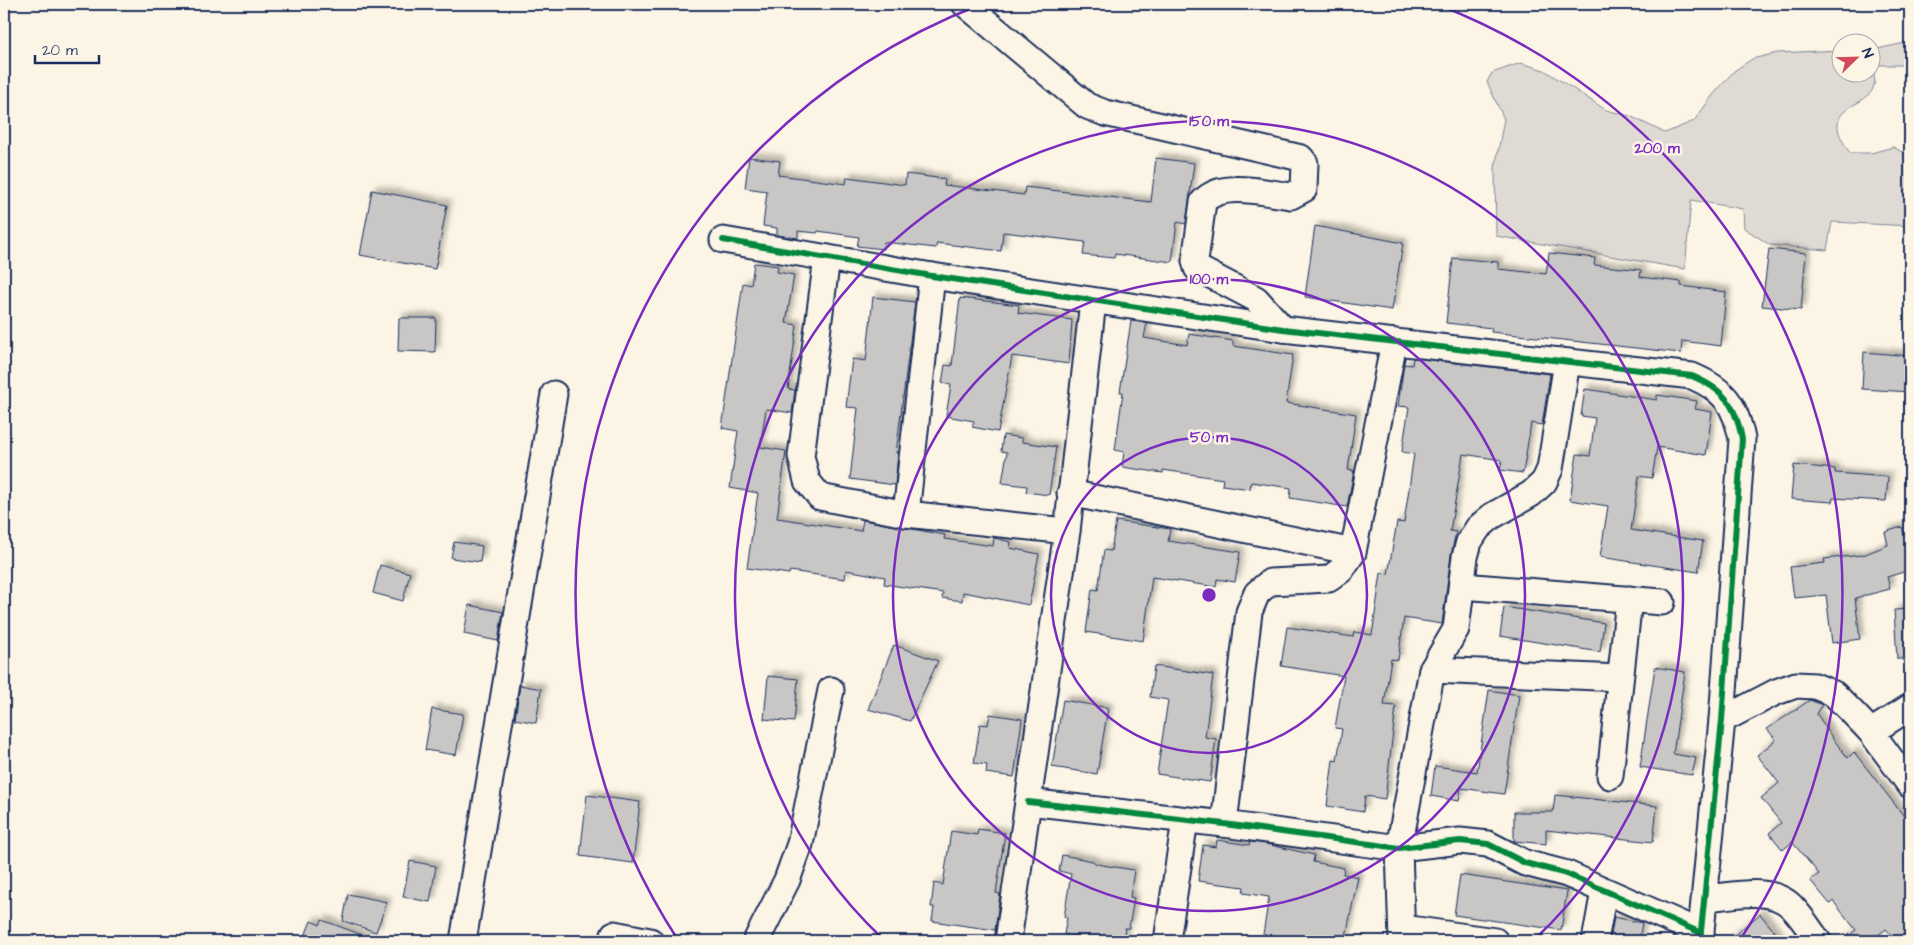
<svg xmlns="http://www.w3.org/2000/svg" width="1914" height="945" font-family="'Architects Daughter',sans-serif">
<defs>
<filter id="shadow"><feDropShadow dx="4.5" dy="-4.5" stdDeviation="2.5" flood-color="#0004"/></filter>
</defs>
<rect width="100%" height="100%" fill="#fcf5e5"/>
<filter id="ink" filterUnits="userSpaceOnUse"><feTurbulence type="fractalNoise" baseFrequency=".02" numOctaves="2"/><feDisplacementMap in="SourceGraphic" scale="10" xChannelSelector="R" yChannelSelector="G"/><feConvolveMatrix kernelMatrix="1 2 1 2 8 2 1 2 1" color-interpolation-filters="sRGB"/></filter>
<g filter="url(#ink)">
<g fill="#dfdbd4" stroke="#7d8599">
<path d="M 1910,42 L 1910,65 L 1872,65 L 1872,50 Z"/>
<path d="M 1841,50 L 1842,72 L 1872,72 L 1872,67 C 1886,106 1840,99 1838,124 C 1837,134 1845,145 1850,153 L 1871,153 L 1893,147 L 1910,156 L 1910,226 L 1832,222 L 1827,250 L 1770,245 L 1744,228 L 1743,209 L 1691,200 L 1685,269 L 1496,236 L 1495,168 L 1504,119 L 1487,82 L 1492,73 L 1521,63 L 1544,70 L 1606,110 L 1630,116 L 1665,133 L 1694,121 L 1713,95 L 1734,71 L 1752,59 L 1777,53 Z"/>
</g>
<g fill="#c8c7c6" stroke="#1b2f5e" filter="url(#shadow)">
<path d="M 749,157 L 780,161 L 778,175 L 846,184 L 847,177 L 905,185 L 906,174 L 945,179 L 944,185 L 1024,195 L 1025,187 L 1151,202 L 1156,158 L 1194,163 L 1186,224 L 1177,222 L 1172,262 L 1115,254 L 1114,258 L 1083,255 L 1085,242 L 1003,232 L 1001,251 L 937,243 L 936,248 L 884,242 L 883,249 L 857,246 L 859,237 L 818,231 L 817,233 L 798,231 L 798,238 L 777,235 L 777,228 L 763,226 L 767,191 L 745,188 Z"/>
<path d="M 372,190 L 447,205 L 435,269 L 360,255 Z"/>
<path d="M 1315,226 L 1403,243 L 1392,310 L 1305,297 Z"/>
<path d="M 1769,249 L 1806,253 L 1801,310 L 1762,306 Z"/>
<path d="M 1549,253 L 1595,258 L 1594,265 L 1641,270 L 1640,277 L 1681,282 L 1681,286 L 1726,292 L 1721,346 L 1682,341 L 1681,353 L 1491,332 L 1492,328 L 1446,323 L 1453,258 L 1498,262 L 1498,269 L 1546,274 Z"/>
<path d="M 754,263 L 778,266 L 777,272 L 794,275 L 786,323 L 797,325 L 788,389 L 795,390 L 792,413 L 766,409 L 760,447 L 786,451 L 777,518 L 861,531 L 863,520 L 945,535 L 944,539 L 993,546 L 994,538 L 1011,542 L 1010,548 L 1039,554 L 1029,605 L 963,592 L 962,601 L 942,598 L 943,593 L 884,584 L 885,577 L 846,570 L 845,579 L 790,571 L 789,574 L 747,568 L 758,493 L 730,488 L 738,431 L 722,428 L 743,283 L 751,285 Z"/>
<path d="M 873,297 L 915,302 L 896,453 L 898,453 L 895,485 L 850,479 L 858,408 L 846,407 L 852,359 L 866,361 Z"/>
<path d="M 960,298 L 1019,305 L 1018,313 L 1072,320 L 1069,364 L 1012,356 L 998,432 L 972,427 L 974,421 L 946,416 L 951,385 L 942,383 L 945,365 L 952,366 Z"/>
<path d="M 399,318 L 436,318 L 435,352 L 398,351 Z"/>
<path d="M 1131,321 L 1147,323 L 1144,338 L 1187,345 L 1189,334 L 1233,341 L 1233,346 L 1293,355 L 1286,403 L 1356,414 L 1348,470 L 1354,471 L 1347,507 L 1290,498 L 1291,488 L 1251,482 L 1250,489 L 1222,485 L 1223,479 L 1163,470 L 1163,473 L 1122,467 L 1124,452 L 1115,450 L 1123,392 L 1120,392 Z"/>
<path d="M 1864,352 L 1910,356 L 1910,392 L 1862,389 Z"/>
<path d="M 1413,358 L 1550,374 L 1542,425 L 1531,423 L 1523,473 L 1500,470 L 1502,460 L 1463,454 L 1450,531 L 1456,532 L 1451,555 L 1442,624 L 1404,618 L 1398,660 L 1391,659 L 1384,705 L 1396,706 L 1385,799 L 1365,796 L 1363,812 L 1327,806 L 1333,760 L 1337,761 L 1342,729 L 1335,728 L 1344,676 L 1281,666 L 1287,627 L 1353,637 L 1354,632 L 1372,635 L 1381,573 L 1388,574 L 1397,522 L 1404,523 L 1414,454 L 1402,452 L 1409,407 L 1398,406 L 1404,364 L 1412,365 Z"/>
<path d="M 1585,389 L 1657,400 L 1657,395 L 1697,401 L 1695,409 L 1712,412 L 1706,455 L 1657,447 L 1652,478 L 1639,476 L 1631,530 L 1703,541 L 1698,572 L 1600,557 L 1608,506 L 1570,500 L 1577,454 L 1590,456 L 1595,418 L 1581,416 Z"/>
<path d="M 1003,435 L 1022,438 L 1022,442 L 1056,447 L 1049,495 L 1026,492 L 1027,486 L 1002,483 L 1007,452 L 1001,451 Z"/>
<path d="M 1794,465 L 1835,469 L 1835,473 L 1888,477 L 1886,501 L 1833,498 L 1832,502 L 1791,499 Z"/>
<path d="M 1116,521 L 1170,529 L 1168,541 L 1240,552 L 1235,582 L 1217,579 L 1216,587 L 1152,577 L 1143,641 L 1086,632 L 1092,589 L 1098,590 L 1104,550 L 1111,551 Z"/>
<path d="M 1902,527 L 1910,555 L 1910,570 L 1887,577 L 1890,589 L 1855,598 L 1860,639 L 1832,643 L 1826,595 L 1794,598 L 1790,567 L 1825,563 L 1824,559 L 1863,555 L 1888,545 L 1885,532 Z"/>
<path d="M 454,542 L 482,546 L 480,562 L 451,558 Z"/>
<path d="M 380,565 L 410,573 L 403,601 L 373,593 Z"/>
<path d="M 469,605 L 503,612 L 498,641 L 464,634 Z"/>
<path d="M 1504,607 L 1604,623 L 1600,652 L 1500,636 Z"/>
<path d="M 1910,609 L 1910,659 L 1897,659 L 1894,610 Z"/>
<path d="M 894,645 L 938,661 L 910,721 L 868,709 Z"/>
<path d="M 1154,666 L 1213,675 L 1205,737 L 1216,739 L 1210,782 L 1157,774 L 1168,700 L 1150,697 Z"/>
<path d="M 1655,667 L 1685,672 L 1673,754 L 1696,758 L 1692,775 L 1640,767 Z"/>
<path d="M 768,676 L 798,679 L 794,722 L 764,719 Z"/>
<path d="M 520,685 L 541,689 L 536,723 L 515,719 Z"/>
<path d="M 1489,690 L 1519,695 L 1504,794 L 1461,788 L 1459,801 L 1431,796 L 1435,766 L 1477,772 Z"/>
<path d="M 1063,700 L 1108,708 L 1097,774 L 1052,767 Z"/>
<path d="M 1810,700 L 1822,705 L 1817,714 L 1833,739 L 1848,758 L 1854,752 L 1910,824 L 1910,941 L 1897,941 L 1886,929 L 1870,941 L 1842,941 L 1856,930 L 1833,901 L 1830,904 L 1810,880 L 1819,874 L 1792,842 L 1783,850 L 1769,833 L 1781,823 L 1761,798 L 1779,783 L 1757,755 L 1776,740 L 1767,729 Z"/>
<path d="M 432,709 L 463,714 L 456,755 L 425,750 Z"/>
<path d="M 990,714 L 1022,719 L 1014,777 L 986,773 L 987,765 L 974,763 L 980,724 L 988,725 Z"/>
<path d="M 587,795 L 640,802 L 633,863 L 580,856 Z"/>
<path d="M 1555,795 L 1657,806 L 1653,842 L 1546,830 L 1546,844 L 1514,841 L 1514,812 L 1553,812 Z"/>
<path d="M 978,829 L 1005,833 L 996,893 L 1000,894 L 995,930 L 932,921 L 934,907 L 931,907 L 934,883 L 943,885 L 951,831 L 977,835 Z"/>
<path d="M 1217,840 L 1249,845 L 1250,842 L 1266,844 L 1314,855 L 1313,862 L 1344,868 L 1343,874 L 1358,877 L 1345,941 L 1262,941 L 1269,897 L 1243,893 L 1244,887 L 1198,881 L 1203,845 L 1216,847 Z"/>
<path d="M 1062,855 L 1093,861 L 1096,864 L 1134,870 L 1130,897 L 1134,898 L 1129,928 L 1125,928 L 1123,941 L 1080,941 L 1080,937 L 1064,934 L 1067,918 L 1064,917 L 1071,874 L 1059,871 Z"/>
<path d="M 410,861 L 436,866 L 430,902 L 403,897 Z"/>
<path d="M 1460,875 L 1567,891 L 1561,930 L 1454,915 Z"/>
<path d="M 348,894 L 387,902 L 376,932 L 343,921 Z"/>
<path d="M 1760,914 L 1782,941 L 1727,941 Z"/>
<path d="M 1614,917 L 1642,923 L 1639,941 L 1610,941 Z"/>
<path d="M 322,920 L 373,939 L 373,941 L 303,941 L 311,921 L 320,925 Z"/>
</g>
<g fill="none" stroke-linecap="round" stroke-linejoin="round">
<defs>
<g id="street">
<path d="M 965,4 L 1087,106 L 1105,113 L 1301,158 L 1305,163 L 1304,189 L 1291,196 C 1266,193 1221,180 1203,202 L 1195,261 L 1197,268 L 1256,299 L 1283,329"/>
<path d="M 723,240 L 932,276 L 1283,329 L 1692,376 C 1725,390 1735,404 1742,439 L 1722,720 L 1700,941"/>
<path d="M 827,258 L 801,456 L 807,481 L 820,497 L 906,514 L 1067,531"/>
<path d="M 1070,493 L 1353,552"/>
<path d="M 906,514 L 932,276"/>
<path d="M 1462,586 L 1662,602"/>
<path d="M 1432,670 L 1620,678"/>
<path d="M 1722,720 L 1776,692 L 1796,685 L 1815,686 L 1834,694 L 1851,711 L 1871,732 L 1910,785"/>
<path d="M 1871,732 L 1910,707"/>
<path d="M 1610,776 L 1629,599"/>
<path d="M 1028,802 L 1224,824 L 1399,848 L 1460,841 L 1488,844 L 1525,863 L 1567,874 L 1701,933"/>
<path d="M 1224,824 L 1249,612 L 1257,593 L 1270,582 L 1329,579 L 1341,570 L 1353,552 L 1394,342"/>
<path d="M 1706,898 C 1733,896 1771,885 1792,907 C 1802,917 1810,930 1818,941"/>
<path d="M 1403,928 L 1495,941"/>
<path d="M 614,934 L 650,941"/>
<path d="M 463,941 L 554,394"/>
<path d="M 756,941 L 787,880 L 800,844 L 831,690"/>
<path d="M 1008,941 L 1067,531 L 1093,301"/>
<path d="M 1167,941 L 1185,820"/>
<path d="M 1402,941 L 1399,848 L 1432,670 L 1456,629 L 1465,557 L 1469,542 L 1478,528 L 1492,516 L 1531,494 L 1544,482 L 1550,469 L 1567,362"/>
<path d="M 1595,941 L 1604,891"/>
</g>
</defs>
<use href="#street" stroke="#1b2f5e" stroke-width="29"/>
<use href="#street" stroke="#fcf5e5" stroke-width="25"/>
<defs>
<g id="cycleway">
<path d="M 723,240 L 932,276 L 1283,329 L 1692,376 C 1725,390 1735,404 1742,439 L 1722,720 L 1700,941"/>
<path d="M 1028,802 L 1224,824 L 1399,848 L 1460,841 L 1488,844 L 1525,863 L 1567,874 L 1701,933"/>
</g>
</defs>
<use href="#cycleway" stroke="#fcf5e5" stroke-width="9"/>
<use href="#cycleway" stroke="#00873e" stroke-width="6"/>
</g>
</g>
<g fill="none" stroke="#7b2cbf" stroke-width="2.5">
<circle cx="1209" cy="595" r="158"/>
<circle cx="1209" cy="595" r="316"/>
<path d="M883 939A474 474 0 1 1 1535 939"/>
<path d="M678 940A633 633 0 0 1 982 4M1436 4A633 633 0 0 1 1740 940"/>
</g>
<circle cx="1209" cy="595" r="8" fill="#7b2cbf" stroke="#fcf5e5" stroke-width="2.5"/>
<g font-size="15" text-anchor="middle" font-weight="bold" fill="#7b2cbf" stroke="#fcf5e5" stroke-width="5" stroke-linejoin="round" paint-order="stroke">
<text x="1209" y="126">150 m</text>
<text x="1657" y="153">200 m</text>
<text x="1209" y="284">100 m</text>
<text x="1209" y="442">50 m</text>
</g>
<rect width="1914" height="945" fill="none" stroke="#fcf5e5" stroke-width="20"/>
<rect x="10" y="10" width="1894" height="925" fill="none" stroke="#1b2f5e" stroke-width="2" filter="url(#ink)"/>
<g transform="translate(1856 58) rotate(67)"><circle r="24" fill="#fcf5e5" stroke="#a2a6af"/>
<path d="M0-4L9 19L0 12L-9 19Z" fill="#d1495b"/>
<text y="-8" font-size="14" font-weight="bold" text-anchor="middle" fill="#1b2f5e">N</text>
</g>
<path d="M35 55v8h64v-8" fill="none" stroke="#1b2f5e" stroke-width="2.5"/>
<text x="42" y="55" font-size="15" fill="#1b2f5e" stroke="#fcf5e5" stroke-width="4" paint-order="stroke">20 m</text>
</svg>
